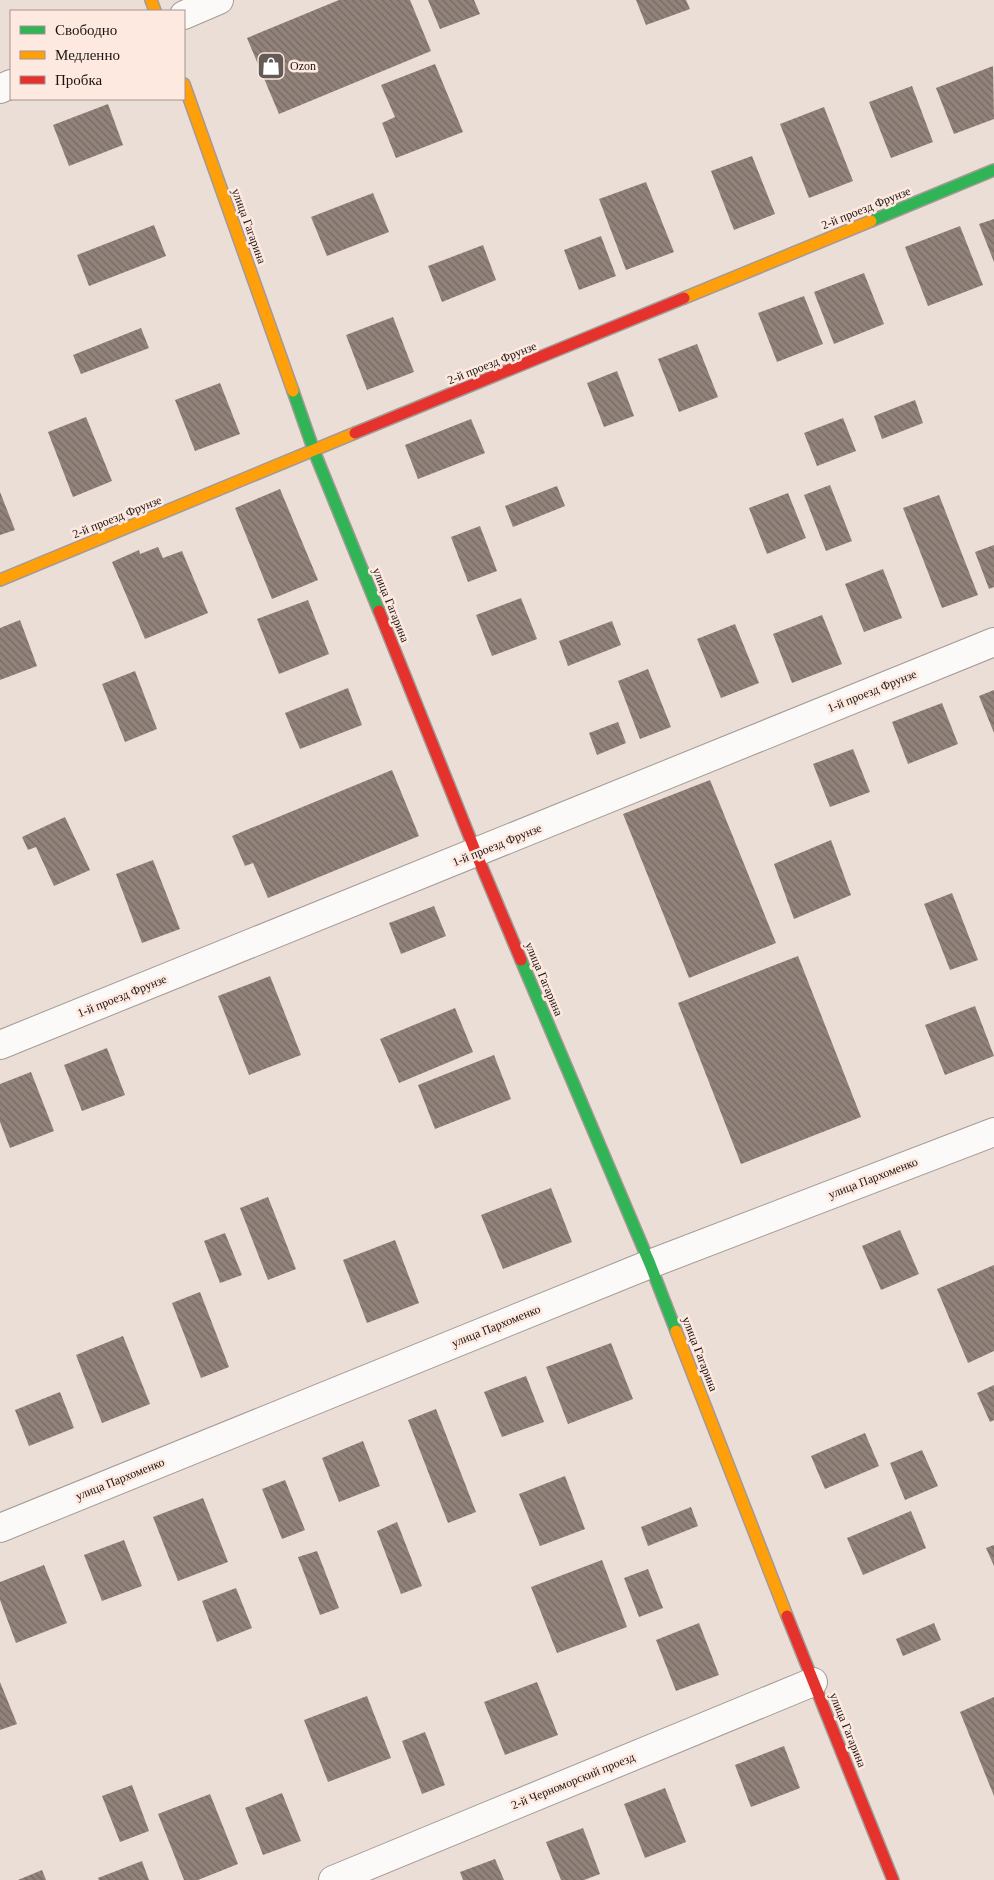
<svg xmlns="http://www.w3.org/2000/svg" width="994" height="1880" viewBox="0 0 994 1880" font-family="'Times New Roman',serif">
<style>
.building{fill:url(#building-back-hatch)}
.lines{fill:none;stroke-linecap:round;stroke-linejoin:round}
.street-casing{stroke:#a49a95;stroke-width:30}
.fast-casing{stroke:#a49a95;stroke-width:14}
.slow-casing{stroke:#a49a95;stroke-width:14}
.jam-casing{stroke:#a49a95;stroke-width:14}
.street{stroke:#fcfaf9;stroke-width:28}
.fast{stroke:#30b455;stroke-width:11}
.slow{stroke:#ff9f0a;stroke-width:11}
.jam{stroke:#e5322d;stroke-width:11}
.labels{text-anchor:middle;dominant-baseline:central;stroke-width:5;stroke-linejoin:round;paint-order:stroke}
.poi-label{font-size:12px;fill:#1d1410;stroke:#fde9e0;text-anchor:start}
.street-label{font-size:12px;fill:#1d1410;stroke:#fde9e0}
</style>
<defs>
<pattern id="building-back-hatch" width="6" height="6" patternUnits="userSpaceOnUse" patternTransform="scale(1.25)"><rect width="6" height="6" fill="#91827a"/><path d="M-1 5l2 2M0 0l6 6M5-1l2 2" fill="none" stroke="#766963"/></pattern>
</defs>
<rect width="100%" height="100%" fill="#ebded7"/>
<!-- building -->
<g class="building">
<polygon points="339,0 410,0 431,51 279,114 247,38"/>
<polygon points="428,0 474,0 480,14 440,29"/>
<polygon points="636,0 686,0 690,9 646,25"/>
<polygon points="435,64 463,132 396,158 382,123 395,117 381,85"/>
<polygon points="993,66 994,119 954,134 936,88"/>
<polygon points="912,86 933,142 891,158 869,102"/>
<polygon points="108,104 123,145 69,166 53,125"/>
<polygon points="824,107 853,181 809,198 780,124"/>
<polygon points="752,156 775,214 734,230 711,171"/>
<polygon points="646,182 674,252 626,270 599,199"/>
<polygon points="373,193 389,232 327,256 311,217"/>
<polygon points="994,219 994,262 979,224"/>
<polygon points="154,225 166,256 89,286 77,255"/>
<polygon points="960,226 983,285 928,306 905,247"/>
<polygon points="601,236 616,276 579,290 564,250"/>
<polygon points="483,245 496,280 442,302 428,266"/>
<polygon points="864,273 884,324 834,344 814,292"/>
<polygon points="804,296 823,344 777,362 758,313"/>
<polygon points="393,317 414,372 367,390 346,335"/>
<polygon points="141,328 149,348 81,374 73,355"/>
<polygon points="697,344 718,397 679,412 658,359"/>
<polygon points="617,371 634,416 604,427 587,383"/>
<polygon points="220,383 240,434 195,451 175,400"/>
<polygon points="915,400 923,423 882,439 874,416"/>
<polygon points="86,417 112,481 73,497 48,432"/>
<polygon points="843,418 856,451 817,466 804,433"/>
<polygon points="471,419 485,453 418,479 405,445"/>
<polygon points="830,485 852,541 826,551 804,495"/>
<polygon points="557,486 565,506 513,527 505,506"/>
<polygon points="280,489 318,580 272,599 235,508"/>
<polygon points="0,492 15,530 0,535"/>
<polygon points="788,493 806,538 767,554 749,508"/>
<polygon points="939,495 978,595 942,608 903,508"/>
<polygon points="480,526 497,571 468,582 451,537"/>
<polygon points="994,545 994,587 989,589 975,552"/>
<polygon points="158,547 163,558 182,551 208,613 145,639 112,562 139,550 140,554"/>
<polygon points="883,569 902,618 864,632 845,584"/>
<polygon points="521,598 537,639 492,656 476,615"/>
<polygon points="308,600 329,654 279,674 257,619"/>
<polygon points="822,615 842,664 792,683 773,634"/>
<polygon points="20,620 37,666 0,680 0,628"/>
<polygon points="612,621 621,645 568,666 559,641"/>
<polygon points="735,624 759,683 721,698 697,639"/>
<polygon points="648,669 671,727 640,739 618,681"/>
<polygon points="135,671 157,729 125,742 102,684"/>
<polygon points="348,688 362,725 300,749 285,713"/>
<polygon points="994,690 994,733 979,696"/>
<polygon points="942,703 958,744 908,764 892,722"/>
<polygon points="618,722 626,743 597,755 589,733"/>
<polygon points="853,749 870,792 830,807 813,764"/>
<polygon points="392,770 419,836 268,898 253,863 245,866 232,836"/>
<polygon points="710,780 776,943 689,978 623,814"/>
<polygon points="65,817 90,870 54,886 36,847 28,850 22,837"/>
<polygon points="831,840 851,895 794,919 774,864"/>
<polygon points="153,860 180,929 142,943 116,874"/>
<polygon points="952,893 978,960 950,970 924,904"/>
<polygon points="434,906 446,936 401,954 389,923"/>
<polygon points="798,956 861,1117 741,1164 678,1003"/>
<polygon points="270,976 301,1055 249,1075 218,996"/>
<polygon points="975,1006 994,1056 945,1075 925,1025"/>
<polygon points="455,1008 473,1052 399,1083 380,1039"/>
<polygon points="107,1048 125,1095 82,1111 64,1065"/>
<polygon points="494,1055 511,1099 435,1129 418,1085"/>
<polygon points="31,1072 54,1131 10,1148 0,1122 0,1084"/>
<polygon points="551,1188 572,1242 503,1269 481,1215"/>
<polygon points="268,1197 296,1269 268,1280 240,1208"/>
<polygon points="900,1230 919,1274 881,1290 862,1246"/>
<polygon points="225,1233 242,1275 220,1283 204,1241"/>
<polygon points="395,1240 419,1303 367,1323 343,1260"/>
<polygon points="994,1265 994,1351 968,1363 937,1289"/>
<polygon points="200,1292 229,1367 201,1378 172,1303"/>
<polygon points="123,1336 150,1404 102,1423 76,1355"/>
<polygon points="611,1343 633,1399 568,1424 546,1367"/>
<polygon points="526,1376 544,1422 502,1437 484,1392"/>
<polygon points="994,1385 994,1420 990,1422 977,1393"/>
<polygon points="60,1392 74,1428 29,1446 15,1410"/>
<polygon points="436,1409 476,1512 448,1523 408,1420"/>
<polygon points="865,1433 879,1466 825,1489 811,1456"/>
<polygon points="363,1441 380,1486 339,1502 322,1458"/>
<polygon points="922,1450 938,1486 905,1500 890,1463"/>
<polygon points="565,1476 585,1529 540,1546 519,1494"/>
<polygon points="285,1480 305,1530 282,1539 262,1489"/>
<polygon points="203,1498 228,1562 178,1581 153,1517"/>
<polygon points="691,1507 698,1526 648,1546 641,1527"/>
<polygon points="911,1511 926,1548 863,1575 847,1538"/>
<polygon points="397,1522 422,1586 401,1594 377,1531"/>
<polygon points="124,1540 142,1586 102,1601 84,1555"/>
<polygon points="994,1545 994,1566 986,1548"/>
<polygon points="317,1551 339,1608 320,1615 298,1557"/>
<polygon points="602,1560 627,1627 557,1653 531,1587"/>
<polygon points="44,1565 67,1623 16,1643 0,1600 0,1582"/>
<polygon points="648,1569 663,1608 639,1617 624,1578"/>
<polygon points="236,1588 252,1628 217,1642 202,1601"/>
<polygon points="699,1623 719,1675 676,1691 656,1640"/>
<polygon points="934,1623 941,1640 903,1656 896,1639"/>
<polygon points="0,1682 17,1724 0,1730"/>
<polygon points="537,1682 558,1735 505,1755 484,1702"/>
<polygon points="367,1696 391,1758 328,1782 304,1720"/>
<polygon points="994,1697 994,1796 960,1712"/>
<polygon points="425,1732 445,1785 422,1794 402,1741"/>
<polygon points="784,1746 800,1788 751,1807 735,1765"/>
<polygon points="132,1785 149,1831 120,1842 102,1796"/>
<polygon points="665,1788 686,1842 645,1858 624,1804"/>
<polygon points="282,1793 301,1841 263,1855 245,1808"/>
<polygon points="210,1794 238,1864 198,1880 184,1880 158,1814"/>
<polygon points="583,1828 600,1874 584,1880 561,1880 546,1842"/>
<polygon points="495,1859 504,1880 463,1880 460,1872"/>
<polygon points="142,1861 149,1880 99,1880 98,1878"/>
<polygon points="42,1870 46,1880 18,1880"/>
</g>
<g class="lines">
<!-- street casing -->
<g class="street-casing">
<g id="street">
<polyline points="184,15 219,0"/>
<polyline points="0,89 11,84"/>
<polyline points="0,1045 994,642"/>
<polyline points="0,1528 650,1264 994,1132"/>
<polyline points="333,1880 813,1682"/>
</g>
</g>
<!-- fast casing -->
<g class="fast-casing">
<g id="fast">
<polyline points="871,221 994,170"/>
<polyline points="293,391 314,451 379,611"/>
<polyline points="521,960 650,1264 676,1331"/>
</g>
</g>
<!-- slow casing -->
<g class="slow-casing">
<g id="slow">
<polyline points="151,0 155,11"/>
<polyline points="184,84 293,391"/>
<polyline points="684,298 871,221"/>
<polyline points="0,580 355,433"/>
<polyline points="676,1331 787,1616"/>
</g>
</g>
<!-- jam casing -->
<g class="jam-casing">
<g id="jam">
<polyline points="355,433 684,298"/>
<polyline points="379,611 476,853 521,960"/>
<polyline points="787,1616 893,1880"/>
</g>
</g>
<!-- street -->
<use href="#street" class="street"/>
<!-- fast -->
<use href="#fast" class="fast"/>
<!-- slow -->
<use href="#slow" class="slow"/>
<!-- jam -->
<use href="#jam" class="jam"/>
</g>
<!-- icons -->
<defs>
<g id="shop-square" transform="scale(1.4375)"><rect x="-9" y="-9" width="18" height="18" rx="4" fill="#655b56" stroke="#fde9e0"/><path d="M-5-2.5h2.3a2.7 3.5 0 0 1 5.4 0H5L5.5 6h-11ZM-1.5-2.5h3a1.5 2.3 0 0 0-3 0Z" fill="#fff"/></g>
</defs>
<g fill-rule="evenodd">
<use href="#shop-square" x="271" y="66"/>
</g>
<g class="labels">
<!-- poi labels -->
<g class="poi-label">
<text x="290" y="66">Ozon</text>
</g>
<!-- street labels -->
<g class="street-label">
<text transform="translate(866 208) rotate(-22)">2-й проезд Фрунзе</text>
<text transform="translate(249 226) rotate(70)">улица Гагарина</text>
<text transform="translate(492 363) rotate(-22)">2-й проезд Фрунзе</text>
<text transform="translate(117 517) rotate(-22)">2-й проезд Фрунзе</text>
<text transform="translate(391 605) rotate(68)">улица Гагарина</text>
<text transform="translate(872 691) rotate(-22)">1-й проезд Фрунзе</text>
<text transform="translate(497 845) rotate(-22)">1-й проезд Фрунзе</text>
<text transform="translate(544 979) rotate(67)">улица Гагарина</text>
<text transform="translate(122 996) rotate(-22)">1-й проезд Фрунзе</text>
<text transform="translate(873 1178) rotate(-21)">улица Пархоменко</text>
<text transform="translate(496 1326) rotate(-22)">улица Пархоменко</text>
<text transform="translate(700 1354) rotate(69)">улица Гагарина</text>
<text transform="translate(120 1479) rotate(-22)">улица Пархоменко</text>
<text transform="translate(848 1730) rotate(68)">улица Гагарина</text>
<text transform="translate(573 1781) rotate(-22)">2-й Черноморский проезд</text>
</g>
</g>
<!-- legend -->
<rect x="10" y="10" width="175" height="90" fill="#fde9e0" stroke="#a3948d"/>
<rect x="20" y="26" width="25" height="8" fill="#30b455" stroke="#a3948d"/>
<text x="55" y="35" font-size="15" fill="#1d1410">Свободно</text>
<rect x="20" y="51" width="25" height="8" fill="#ff9f0a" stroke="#a3948d"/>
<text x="55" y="60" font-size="15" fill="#1d1410">Медленно</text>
<rect x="20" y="76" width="25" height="8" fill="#e5322d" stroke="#a3948d"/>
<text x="55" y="85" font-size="15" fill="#1d1410">Пробка</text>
</svg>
